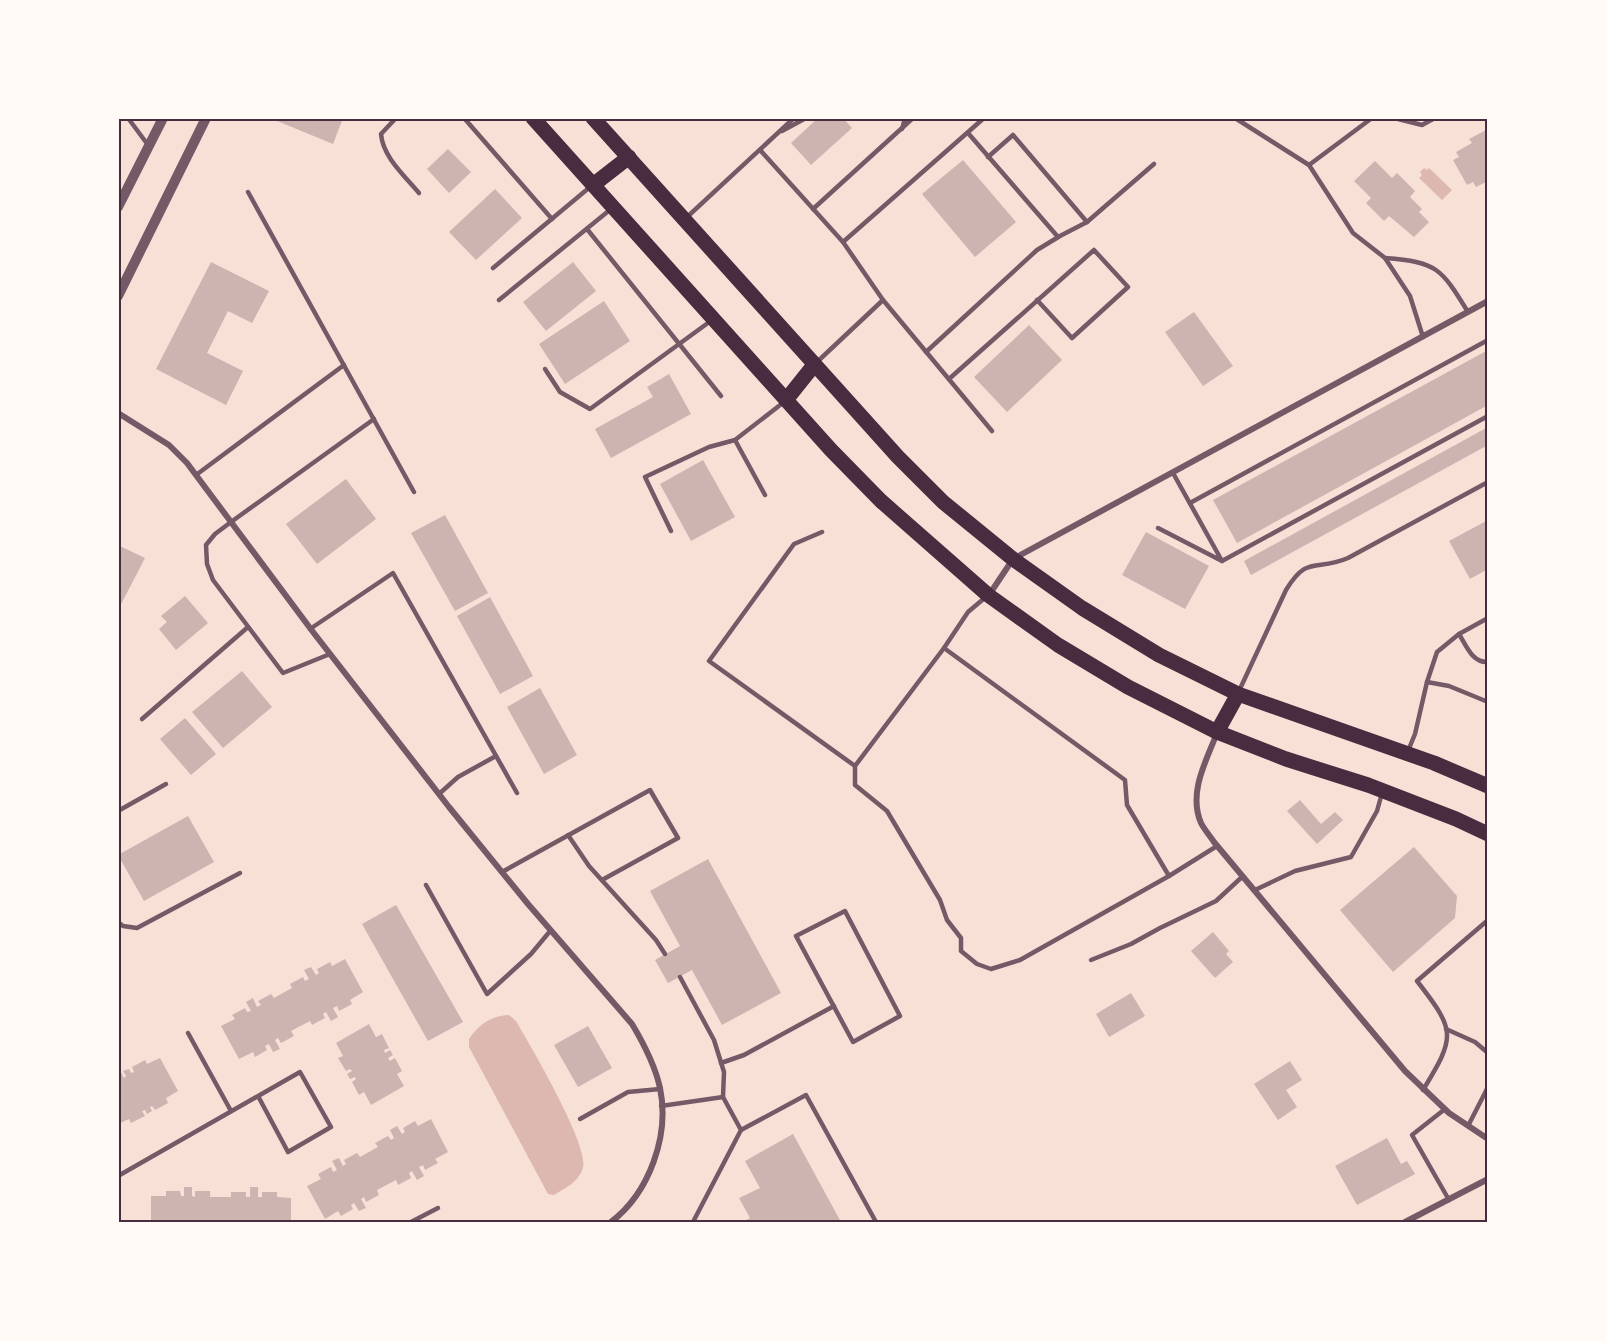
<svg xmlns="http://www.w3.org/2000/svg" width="1606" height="1341" viewBox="0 0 1606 1341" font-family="'Exo 2',sans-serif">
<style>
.water{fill:#dcb8b0}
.building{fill:#ccb4b1}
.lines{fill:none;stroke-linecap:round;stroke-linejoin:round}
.service{stroke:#755966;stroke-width:4.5}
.minor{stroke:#755966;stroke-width:6}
.tertiary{stroke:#755966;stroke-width:10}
.primary{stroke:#4a2c40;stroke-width:15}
.neatline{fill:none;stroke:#4a2c40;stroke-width:2}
</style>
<rect width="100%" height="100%" fill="#f7e1d7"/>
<!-- water -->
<g class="water">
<polygon points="1424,168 1427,170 1429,168 1452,190 1442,200 1419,178 1422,175 1420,172"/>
<path d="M509 1015 516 1021C530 1045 589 1145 583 1167 579 1182 567 1187 554 1195L548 1194 469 1047V1039C479 1024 491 1016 509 1015Z"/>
</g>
<!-- building -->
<g class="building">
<polygon points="270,118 343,118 333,144"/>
<polygon points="818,118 843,118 852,128 811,165 791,143"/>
<polygon points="1488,129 1488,181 1476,187 1473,182 1467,185 1453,160 1459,157 1456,152 1472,143 1469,139"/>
<polygon points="448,149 471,172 449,193 427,169"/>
<polygon points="963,160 1016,222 975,257 922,194"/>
<polygon points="1375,161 1392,178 1397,173 1415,191 1410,197 1422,209 1419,212 1429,222 1414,237 1389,216 1384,221 1366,203 1371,198 1354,181"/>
<polygon points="495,189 522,218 476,260 449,232"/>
<polygon points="211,262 269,291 252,323 228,311 207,353 243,371 226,405 156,369"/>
<polygon points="573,262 596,291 546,331 523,302"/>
<polygon points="604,301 630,341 565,384 539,344"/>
<polygon points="1194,312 1233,366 1203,386 1165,332"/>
<polygon points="1029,325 1062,360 1007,412 974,377"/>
<polygon points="1488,350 1488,405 1237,543 1213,500"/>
<polygon points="669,374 691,414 611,458 595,429 653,397 647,387"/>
<polygon points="1488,427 1488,445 1251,575 1244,561"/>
<polygon points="703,460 735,517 691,541 660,484"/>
<polygon points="346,479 376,519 317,564 286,524"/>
<polygon points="445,515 488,593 455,611 411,533"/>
<polygon points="1488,520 1488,569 1470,579 1449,541"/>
<polygon points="1146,532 1209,566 1185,609 1122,575"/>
<polygon points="118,545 145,558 118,610"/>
<polygon points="185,596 208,623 176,650 159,629 167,622 161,616"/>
<polygon points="490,597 533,676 500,694 457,616"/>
<polygon points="242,671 272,707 223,748 192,712"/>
<polygon points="540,688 577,755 544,774 507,707"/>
<polygon points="185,718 216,754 191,775 160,739"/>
<polygon points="1300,800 1321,824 1335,812 1343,820 1317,844 1287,811"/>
<polygon points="188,816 214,862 144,901 118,855"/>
<polygon points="1414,847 1457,896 1455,918 1393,972 1340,910"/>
<polygon points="708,859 781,993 722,1025 692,970 668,983 655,960 680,946 650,891"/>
<polygon points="396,905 463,1022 428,1041 362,924"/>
<polygon points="1213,932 1229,951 1226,954 1233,962 1215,978 1191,951"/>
<polygon points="345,959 363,992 350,1000 352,1004 339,1011 337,1006 333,1008 338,1017 331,1021 326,1012 323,1014 325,1018 312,1025 310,1021 291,1031 294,1036 281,1043 278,1038 275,1040 280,1049 273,1052 269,1044 265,1046 267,1050 255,1057 253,1052 239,1059 221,1026 235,1019 232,1015 245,1008 247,1012 251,1011 246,1002 253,998 257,1007 261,1005 258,1001 271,994 274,998 292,988 290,984 303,977 305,981 309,979 304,970 311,967 316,975 319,973 317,969 330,962 332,966"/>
<polygon points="1131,993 1145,1016 1109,1037 1096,1014"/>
<polygon points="369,1024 376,1037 382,1034 389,1048 384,1050 385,1053 390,1050 393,1055 388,1058 390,1061 395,1058 402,1071 397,1074 404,1086 371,1105 364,1092 359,1095 352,1082 356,1079 355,1077 350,1079 347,1074 352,1071 350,1069 346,1071 338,1058 343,1056 336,1043"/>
<polygon points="588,1026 612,1068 578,1087 554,1045"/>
<polygon points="160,1058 178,1091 166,1098 168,1103 155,1110 152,1106 150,1107 152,1111 147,1114 145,1110 142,1111 145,1116 131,1123 129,1119 118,1124 118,1074 121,1072 124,1078 126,1076 123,1071 129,1069 131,1073 134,1072 132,1067 145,1060 147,1064"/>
<polygon points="1290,1061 1302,1080 1286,1090 1297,1107 1278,1120 1254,1084"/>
<polygon points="431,1119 448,1152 435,1159 438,1163 425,1170 423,1165 419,1167 424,1176 417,1180 412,1171 409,1173 411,1178 398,1185 396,1180 377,1190 379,1195 366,1202 364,1197 361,1199 366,1208 359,1211 354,1203 351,1205 353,1209 341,1216 338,1211 325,1219 307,1186 321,1179 318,1174 331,1167 333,1172 337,1170 332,1161 339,1158 343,1166 346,1164 344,1160 357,1153 360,1157 378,1147 375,1143 388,1136 391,1140 394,1138 390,1130 397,1126 402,1134 405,1132 403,1128 415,1121 418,1126"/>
<polygon points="793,1134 841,1222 743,1222 750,1218 739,1198 760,1188 745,1161"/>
<polygon points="1387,1138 1401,1164 1407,1161 1415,1174 1357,1205 1335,1166"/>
<polygon points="184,1187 192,1187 192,1196 195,1197 195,1191 210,1191 210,1197 231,1197 231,1192 246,1192 246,1197 250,1197 250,1187 258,1187 258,1197 262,1197 262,1192 277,1192 277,1197 291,1198 291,1222 151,1222 151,1196 166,1196 166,1191 180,1191 181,1196 184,1196"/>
</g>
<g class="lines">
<!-- service -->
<g class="service">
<polyline points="128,118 148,145"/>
<path d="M396 118 381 134C383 157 404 175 419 193"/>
<polyline points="464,118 552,219"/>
<polyline points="1235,118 1309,165 1353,233 1385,258 1410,296 1423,337"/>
<polyline points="1394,118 1422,125 1435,118"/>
<polyline points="902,129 905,118"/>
<polyline points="782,131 806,118"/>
<polyline points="968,133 1058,237"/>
<polyline points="760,150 843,242 883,300 992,431"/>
<polyline points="988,157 1013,135 1087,222"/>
<polyline points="1309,165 1372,118"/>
<polyline points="248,192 414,492"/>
<polyline points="813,209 913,118"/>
<polyline points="686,218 794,118"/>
<polyline points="587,229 721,396"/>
<polyline points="843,242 984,118"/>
<path d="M1385 258C1437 262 1441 268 1468 312"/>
<polyline points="493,268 590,187"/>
<polyline points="499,300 611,209"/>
<polyline points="926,352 1037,250 1060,236 1087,222 1154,164"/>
<polyline points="817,362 883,300"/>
<polyline points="545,369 560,392 590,409 712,320"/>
<polyline points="949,379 1094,250 1128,287 1072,338 1037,300"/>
<polyline points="735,440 765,495"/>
<polyline points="196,475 344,365"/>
<polyline points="1190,503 1488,340"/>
<polyline points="1158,528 1222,561 1173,473"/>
<polyline points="671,531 645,477 709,447 735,440 784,402"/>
<polyline points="822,532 794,544 709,661 855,766 944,648 968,612 987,596"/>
<polyline points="1222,561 1488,416"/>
<polyline points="310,629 393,573 517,793"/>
<path d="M1459 634C1466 645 1472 663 1488 662"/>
<polyline points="944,648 1125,780 1127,805 1169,876 1217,846"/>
<polyline points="330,654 283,673 213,580 207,564 206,545 215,534 231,522 374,419"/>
<polyline points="1427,682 1449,686 1488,702"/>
<path d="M1239 691 1286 590C1308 554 1316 572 1348 558L1488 482"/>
<polyline points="142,719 248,627"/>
<polyline points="1408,751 1415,734 1427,682 1437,652 1459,634 1488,618"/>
<polyline points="855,766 855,785 887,811 940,900 947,920 961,938 961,951 977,964 991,969 1020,960 1169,876"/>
<polyline points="439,794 458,777 496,756"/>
<polyline points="118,811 166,784"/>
<polyline points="568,835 589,866 656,940 665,954"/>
<polyline points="502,872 650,790 678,838 602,880"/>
<polyline points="426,885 487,994 531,954 551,930"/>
<polyline points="1255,890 1295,871 1351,857 1377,811 1382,793"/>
<polygon points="845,911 900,1016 853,1042 796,936"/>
<polyline points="118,922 123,926 137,928 240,873"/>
<polyline points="1091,960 1131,944 1160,928 1216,901 1243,876"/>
<polyline points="680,977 714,1040 724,1072 723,1097 741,1130"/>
<polyline points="1446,1029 1475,1042 1488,1053"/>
<polyline points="188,1033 231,1111"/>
<polyline points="721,1063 744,1055 834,1006"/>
<path d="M1423 1090C1456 1036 1456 1031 1417 981L1488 920"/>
<polyline points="661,1106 723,1097"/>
<polyline points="1445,1109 1412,1135 1449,1200"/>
<polyline points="580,1119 628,1092 660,1089"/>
<polyline points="1468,1126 1488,1087"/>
<polyline points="118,1176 300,1072 331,1127 288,1152 258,1096"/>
<polyline points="411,1222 438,1208"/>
<polyline points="693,1222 741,1130 806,1095 876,1222"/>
</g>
<!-- minor -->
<g class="minor">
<path d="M118 413 169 445 187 463 313 632 449 807 528 904 632 1024C644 1044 655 1065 660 1088 670 1136 649 1193 611 1222"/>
<polyline points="989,595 1013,559 1488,301"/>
<path d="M1217 733C1206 761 1188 793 1201 823 1204 829 1210 836 1214 842L1405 1071 1449 1113 1488 1139"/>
<polyline points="1405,1222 1488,1179"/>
</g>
<!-- tertiary -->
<g class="tertiary">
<polyline points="118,207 163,118"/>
<polyline points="118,296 206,118"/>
</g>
<!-- primary -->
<g class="primary">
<polyline points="533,118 831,450 881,501 988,595 1058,645 1128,687 1217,732 1286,759 1368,785 1456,819 1488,834"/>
<polyline points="593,118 898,457 943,502 1013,559 1082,608 1159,655 1238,694 1434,763 1488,786"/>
<polyline points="593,185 629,157"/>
<polyline points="786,400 814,365"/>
<polyline points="1217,732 1238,694"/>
</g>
</g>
<!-- border -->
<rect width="1606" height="1341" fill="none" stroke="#fffaf5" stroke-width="240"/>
<rect x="120" y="120" width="1366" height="1101" class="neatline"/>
</svg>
